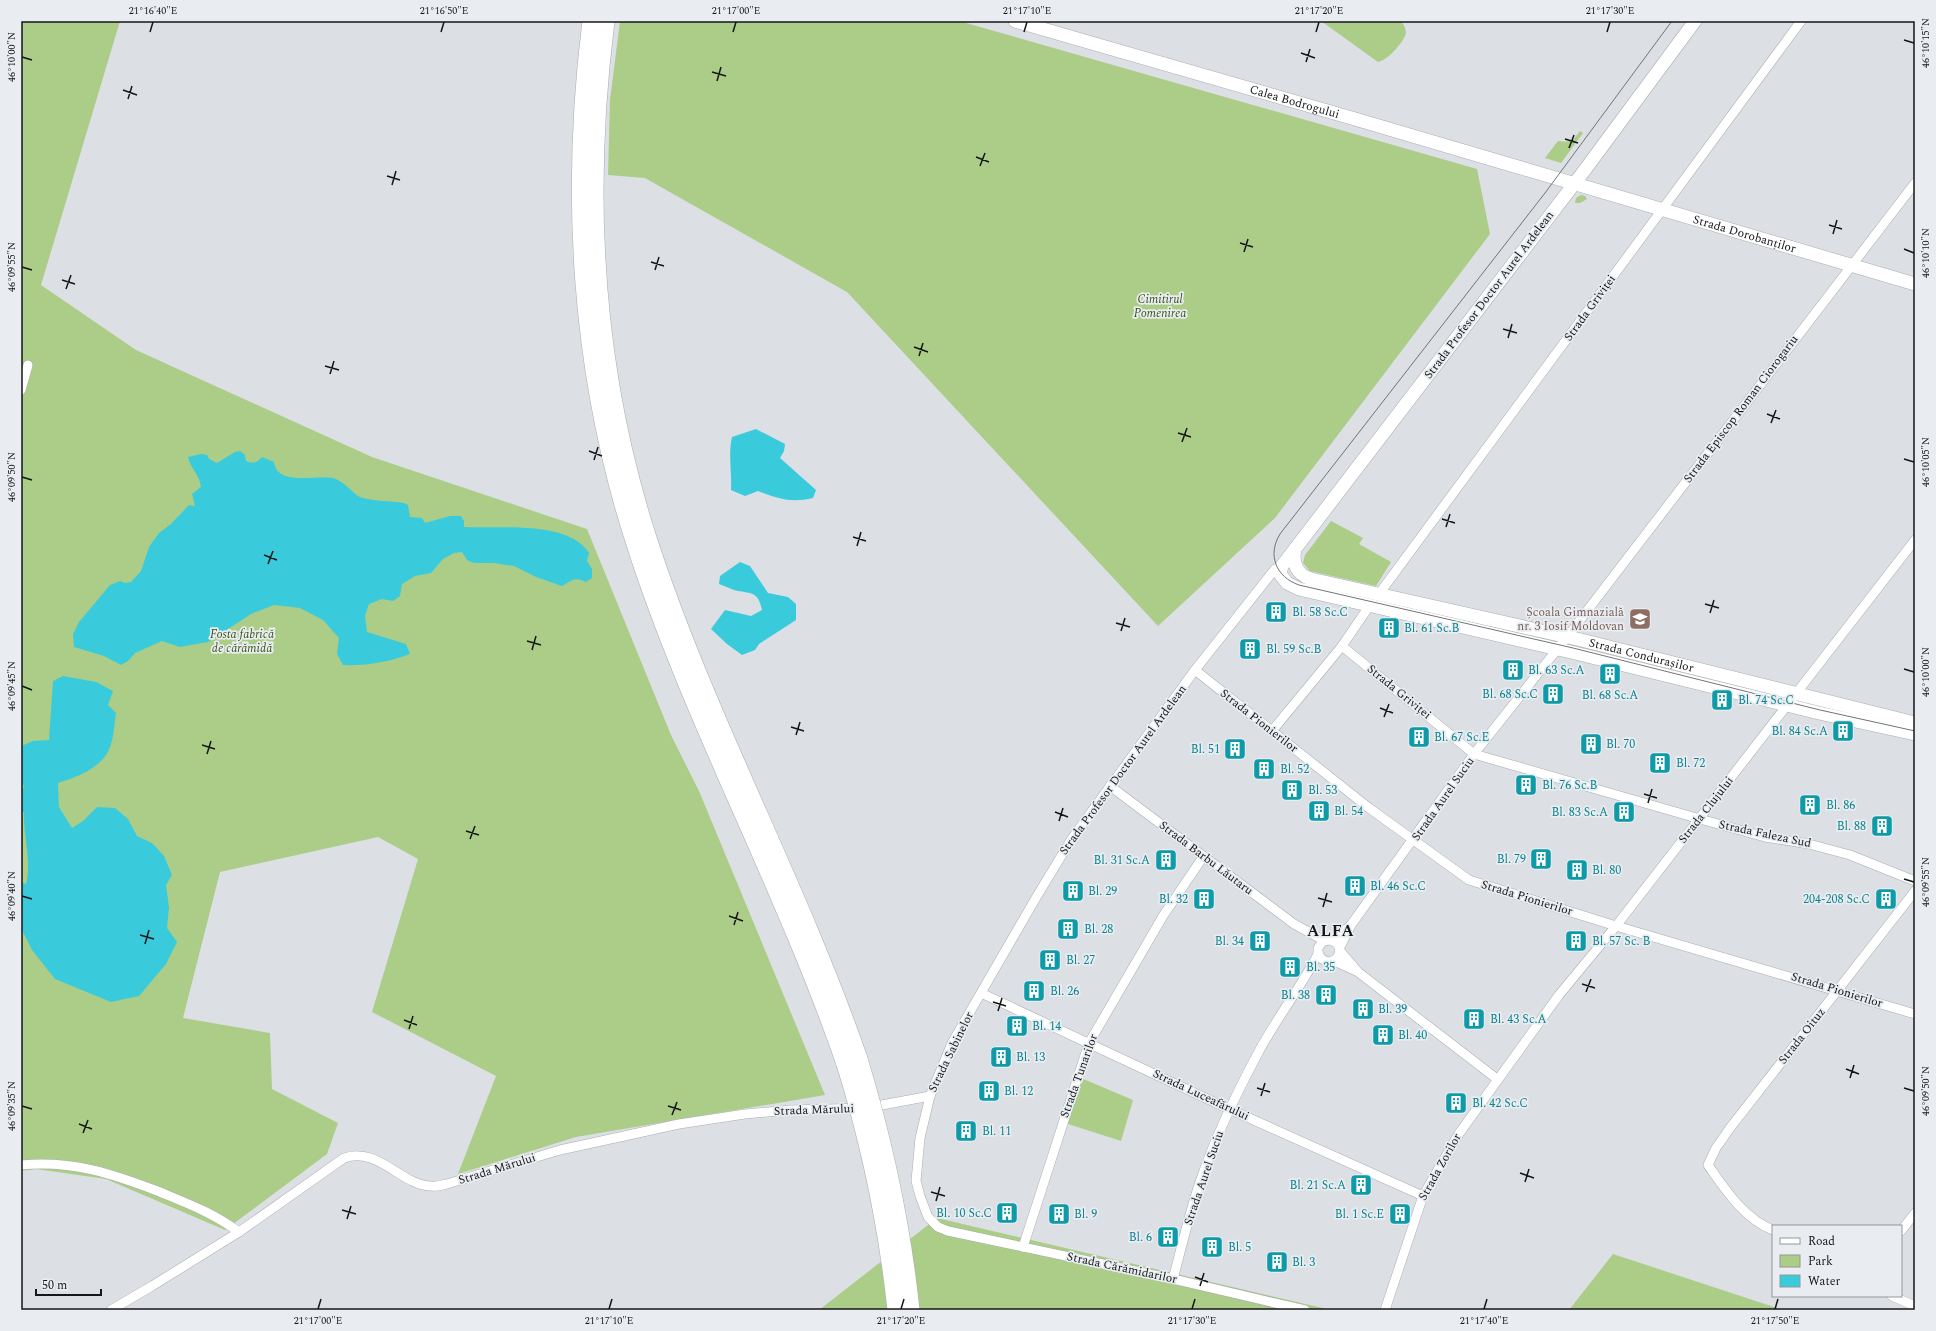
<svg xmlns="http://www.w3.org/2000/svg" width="1936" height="1331" viewBox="0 0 1936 1331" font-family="Spectral,serif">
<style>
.green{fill:#abcd88}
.water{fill:#39cbdb}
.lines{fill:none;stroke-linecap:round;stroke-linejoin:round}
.minor-casing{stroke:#a9acb0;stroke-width:10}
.secondary-casing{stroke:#a9acb0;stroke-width:14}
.motorway-casing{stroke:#a9acb0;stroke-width:18}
.minor{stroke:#fff;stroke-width:9}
.secondary{stroke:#fff;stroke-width:13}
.motorway{stroke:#fff;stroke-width:17}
.tram{stroke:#727476;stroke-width:1}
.motorway-bridge-casing{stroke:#a9acb0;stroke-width:18;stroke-linecap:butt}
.motorway-bridge{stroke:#fff;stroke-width:17}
.ticks{fill:none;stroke:#151617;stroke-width:1.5}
.labels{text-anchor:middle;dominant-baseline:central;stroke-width:3.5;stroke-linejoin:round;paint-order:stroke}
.street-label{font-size:12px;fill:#151617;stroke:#e9edf1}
.park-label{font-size:12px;font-style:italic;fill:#395217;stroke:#e9edf1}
.culture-label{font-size:12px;fill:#0d838f;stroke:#e9edf1;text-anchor:start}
.education-label{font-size:12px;fill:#785e54;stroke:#e9edf1;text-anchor:end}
.district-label{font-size:16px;font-weight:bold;letter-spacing:1px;fill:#151617;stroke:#e9edf1}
.neatline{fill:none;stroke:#151617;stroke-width:1.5}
.ticks-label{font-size:10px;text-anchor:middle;fill:#151617}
</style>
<rect width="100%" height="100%" fill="#dcdfe4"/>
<!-- green -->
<g class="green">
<polygon points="21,21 120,21 41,285 136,350 372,457 587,529 671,735 699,791 825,1095 576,1137 458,1174 496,1076 372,1012 418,859 378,837 220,872 183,1018 270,1033 272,1089 338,1123 327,1154 225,1230 106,1179 36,1169 21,1171"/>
<polygon points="620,21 959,21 1477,169 1490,234 1275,518 1158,626 847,292 645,178 608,175 610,100"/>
<path d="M1321 21H1401C1403 24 1406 28 1406 33 1404 42 1387 61 1378 62Z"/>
<path d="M1580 131 1583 133 1561 163 1545 158 1558 141C1571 142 1571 143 1580 131Z"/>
<polygon points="1581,195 1585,196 1587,199 1580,203 1575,203 1576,198"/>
<polygon points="1331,521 1363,538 1359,544 1391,562 1376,586 1310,571 1303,563 1305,555"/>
<polygon points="1081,1078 1133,1100 1121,1141 1065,1123"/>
<polygon points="937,1218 1331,1310 819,1310"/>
<polygon points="1613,1254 1783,1310 1569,1310"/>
</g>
<!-- water -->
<g class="water">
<path d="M756 429 785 444 784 451 780 458 816 490 813 498C791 503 779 499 758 491L745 496 731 490C732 472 728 454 732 437Z"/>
<path d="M240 451 245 455 246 461C253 464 257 463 262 457L274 462C277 488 321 473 336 479 345 483 351 491 358 496 367 501 393 501 404 503L408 505 410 517 422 518 425 523 450 516H461L464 521V527C499 529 568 520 589 553L587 561 592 569V578L586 582C575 576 571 581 562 586L536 577 514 566 494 563H474L467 560 462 552 454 553 443 559 431 573 415 576 402 584 400 596 393 601 382 599 369 604 365 616 367 632 406 644 410 654C389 662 365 666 343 665L337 654 339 638 323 620 300 608 274 605 251 614 208 642 180 647 162 641 135 653 128 661 121 665 104 656 74 647 73 634 79 622 110 585 120 581 125 583 131 582 141 571 149 547 159 533 171 524 189 505 195 506 192 494 201 487C199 473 190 468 188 457L201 454 207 455 209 459 217 463 235 452Z"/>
<path d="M740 562 750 566 768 593 788 597 796 604V620L759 644 755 650 742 655 727 644 711 629 725 610 751 616 762 610C758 590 750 594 734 590 729 588 724 586 719 584L720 576Z"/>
<path d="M63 676 96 682 113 691 108 705 116 713C114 725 114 744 106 755 96 770 74 778 58 783L59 807 72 828 83 821 97 807 115 808 128 819 137 836 152 843 164 856 172 875 166 885 169 907 167 928 177 942 166 964 139 996 111 1002 55 979 32 950 21 928V882L26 884C32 860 23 836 24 812H21V792L24 787 21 777V746L33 741 49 740 53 681Z"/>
</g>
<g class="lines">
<!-- minor casing -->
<g class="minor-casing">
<g id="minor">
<polyline points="21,390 28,365"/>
<polyline points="1281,568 1275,569 1195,670 1071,840 1037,896 952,1043 930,1096 920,1138 916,1181 920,1196 928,1217 938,1227 948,1231 1173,1279 1305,1310"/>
<polyline points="1379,594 1801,21"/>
<polyline points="1342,646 1474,754 1700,819 1765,837 1809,844 1850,855 1915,881"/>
<polyline points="1195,670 1369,808 1469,880 1616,926 1915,1014"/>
<polyline points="1272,731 1342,646 1370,605"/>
<polyline points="1110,786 1294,924 1325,941"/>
<path d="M1331 940 1338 944 1340 951C1337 965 1322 965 1318 952V948L1323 941 1331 940 1350 926"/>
<polyline points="1340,947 1351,925 1474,754 1567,637 1915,183"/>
<polyline points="1340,951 1358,972 1497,1079"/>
<polyline points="1334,961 1356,971"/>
<polyline points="981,993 1229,1109 1423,1196"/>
<path d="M21 1165C73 1160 113 1174 160 1192 189 1204 213 1213 239 1232"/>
<path d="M1773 1230C1744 1219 1725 1189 1708 1165L1716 1148 1730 1128 1915 891"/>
<polyline points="1901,1231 1915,1213"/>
<polyline points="1023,1247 1089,1043 1163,916 1203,857"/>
<path d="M1173 1279C1182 1246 1189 1214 1200 1182 1215 1138 1235 1096 1257 1055 1275 1020 1300 989 1318 954"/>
<polyline points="1892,1296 1915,1306"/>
<path d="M111 1310 152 1286 239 1232 344 1158C378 1146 402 1186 431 1186 436 1187 442 1185 447 1184L560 1150 679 1124 745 1114 791 1110 866 1108 930 1096"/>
<polyline points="1385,1310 1423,1196 1458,1135 1559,995 1616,926 1915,540"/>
</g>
</g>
<!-- secondary casing -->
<g class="secondary-casing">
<g id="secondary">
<path id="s1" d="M1015 21 1355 119 1915 284"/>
<polyline points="1695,21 1584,171 1282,566 1280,574 1287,583 1299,589 1571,652 1819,713 1915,734"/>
<path id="s2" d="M1295 549C1292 563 1296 574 1311 579L1577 639 1915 723"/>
</g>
</g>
<!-- motorway casing -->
<g class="motorway-casing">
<g id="motorway">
<path d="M591 21C569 195 580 373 634 541 691 720 784 886 845 1064"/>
<path d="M606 21C584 195 594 371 648 538 706 717 798 882 859 1059"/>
</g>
</g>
<!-- minor -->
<use href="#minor" class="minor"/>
<!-- secondary -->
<use href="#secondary" class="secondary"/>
<!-- motorway -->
<use href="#motorway" class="motorway"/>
<!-- tram -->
<path class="tram" d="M1672 21 1545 193 1280 534C1267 555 1276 577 1299 585L1573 648 1820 710 1915 731"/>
<!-- motorway-bridge casing -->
<g class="motorway-bridge-casing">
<g id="motorway-bridge">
<path d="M859 1059C884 1141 902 1224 911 1310"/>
<path d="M845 1064C870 1144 887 1226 896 1310"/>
</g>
</g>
<!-- motorway-bridge -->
<use href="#motorway-bridge" class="motorway-bridge"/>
</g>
<!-- ticks -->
<path class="ticks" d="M150 32 153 22M441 32 444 22M733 32 736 22M1024 32 1027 22M1316 32 1319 22M1607 32 1610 22M1904 40 1914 43M1301 53 1315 58M22 57 32 60M1306 62 1310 49M712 72 726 76M717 81 721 67M123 90 137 95M128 99 132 86M1565 139 1578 143M1569 148 1574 135M976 157 989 162M980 166 985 153M387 176 400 180M392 185 396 171M1829 225 1842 229M1833 234 1837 220M1240 243 1253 247M1904 249 1914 253M1244 252 1248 239M651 262 664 266M22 267 32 270M655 270 659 257M62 280 75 284M66 289 71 275M1503 329 1517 333M1508 338 1512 324M914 347 928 352M919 356 923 343M325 366 339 370M330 374 334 361M1767 414 1780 419M1771 423 1776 410M1178 433 1191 437M1182 442 1187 428M589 451 602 456M1904 459 1914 462M594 460 598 447M22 477 32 480M1442 519 1455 523M1446 527 1450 514M853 537 866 541M857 546 861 532M264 555 277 560M268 564 273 551M1705 604 1719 608M1710 613 1714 600M1116 623 1130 627M1121 631 1125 618M527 641 541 645M532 650 536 636M1904 669 1914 672M22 686 32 690M1380 708 1393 713M1384 717 1389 704M791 727 804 731M796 735 800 722M202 745 215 749M207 754 211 741M1644 794 1657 798M1648 803 1652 789M1055 812 1068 817M1059 821 1063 808M466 831 479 835M470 839 475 826M1904 879 1914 882M22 896 32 899M1318 898 1332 902M1323 907 1327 893M729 916 743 921M734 925 738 912M140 935 154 939M145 944 149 930M1582 984 1595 988M1586 992 1591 979M993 1002 1006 1006M998 1011 1002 998M404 1020 417 1025M409 1029 413 1016M1846 1069 1859 1074M1850 1078 1854 1065M1257 1088 1270 1092M1904 1088 1914 1091M1261 1096 1265 1083M22 1106 32 1109M668 1106 681 1110M672 1115 677 1102M79 1124 92 1129M83 1133 88 1120M1520 1173 1534 1178M1525 1182 1529 1169M931 1192 945 1196M936 1201 940 1187M342 1210 356 1214M347 1219 351 1206M1195 1277 1208 1282M1200 1286 1204 1273M318 1309 321 1299M609 1309 612 1299M901 1309 904 1299M1192 1309 1195 1299M1484 1309 1487 1299M1775 1309 1778 1299"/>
<!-- icons -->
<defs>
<g id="building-square" transform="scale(1.15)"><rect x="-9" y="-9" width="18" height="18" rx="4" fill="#0f9aa8" stroke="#e9edf1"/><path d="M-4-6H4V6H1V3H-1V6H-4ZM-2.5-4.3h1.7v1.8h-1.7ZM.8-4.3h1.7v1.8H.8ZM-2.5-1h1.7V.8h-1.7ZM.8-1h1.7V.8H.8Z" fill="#fff"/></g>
<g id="school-square" transform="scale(1.15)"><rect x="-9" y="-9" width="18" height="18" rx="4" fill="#8d6e63" stroke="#e9edf1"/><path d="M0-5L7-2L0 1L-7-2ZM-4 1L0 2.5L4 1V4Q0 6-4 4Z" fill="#fff"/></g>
</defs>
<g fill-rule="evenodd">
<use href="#building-square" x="1276" y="612"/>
<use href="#school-square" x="1640" y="619"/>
<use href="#building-square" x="1389" y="628"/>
<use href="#building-square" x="1250" y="649"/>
<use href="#building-square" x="1513" y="670"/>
<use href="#building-square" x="1610" y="674"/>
<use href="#building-square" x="1553" y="694"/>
<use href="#building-square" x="1722" y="700"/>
<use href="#building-square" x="1843" y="731"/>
<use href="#building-square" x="1419" y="737"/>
<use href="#building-square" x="1591" y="744"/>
<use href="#building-square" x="1235" y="749"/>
<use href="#building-square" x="1660" y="763"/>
<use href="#building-square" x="1264" y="769"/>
<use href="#building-square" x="1526" y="785"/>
<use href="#building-square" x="1292" y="790"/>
<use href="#building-square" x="1810" y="805"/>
<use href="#building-square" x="1319" y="811"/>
<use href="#building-square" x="1624" y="812"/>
<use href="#building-square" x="1882" y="826"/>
<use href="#building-square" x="1541" y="859"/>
<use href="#building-square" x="1166" y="860"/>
<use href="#building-square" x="1577" y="870"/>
<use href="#building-square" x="1355" y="886"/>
<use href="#building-square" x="1073" y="891"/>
<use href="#building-square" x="1204" y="899"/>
<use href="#building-square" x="1886" y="899"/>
<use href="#building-square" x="1068" y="929"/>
<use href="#building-square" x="1260" y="941"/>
<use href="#building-square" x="1576" y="941"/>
<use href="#building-square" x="1050" y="960"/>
<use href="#building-square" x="1290" y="967"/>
<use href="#building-square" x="1034" y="991"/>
<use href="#building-square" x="1326" y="995"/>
<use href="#building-square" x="1363" y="1009"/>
<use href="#building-square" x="1474" y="1019"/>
<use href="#building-square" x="1017" y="1026"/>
<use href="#building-square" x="1383" y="1035"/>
<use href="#building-square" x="1001" y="1057"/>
<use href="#building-square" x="989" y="1091"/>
<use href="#building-square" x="1456" y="1103"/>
<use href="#building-square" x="966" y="1131"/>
<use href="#building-square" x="1361" y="1185"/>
<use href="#building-square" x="1007" y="1213"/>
<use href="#building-square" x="1059" y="1214"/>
<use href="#building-square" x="1400" y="1214"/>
<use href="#building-square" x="1168" y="1237"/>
<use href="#building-square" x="1212" y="1247"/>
<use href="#building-square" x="1277" y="1262"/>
</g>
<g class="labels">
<!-- street labels -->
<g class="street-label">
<text stroke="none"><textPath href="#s1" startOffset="291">Calea Bodrogului</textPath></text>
<text stroke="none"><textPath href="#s1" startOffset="760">Strada Dorobanților</textPath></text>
<text transform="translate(1489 295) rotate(-53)">Strada Profesor Doctor Aurel Ardelean</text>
<text transform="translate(1590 308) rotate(-54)">Strada Griviței</text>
<text transform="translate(1741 409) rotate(-53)">Strada Episcop Roman Ciorogariu</text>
<text stroke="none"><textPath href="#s2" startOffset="377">Strada Condurașilor</textPath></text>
<text transform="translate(1399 692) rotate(39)">Strada Griviței</text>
<text transform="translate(1259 721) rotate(38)">Strada Pionierilor</text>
<text transform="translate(1123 770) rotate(-54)">Strada Profesor Doctor Aurel Ardelean</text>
<text transform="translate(1443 799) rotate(-55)">Strada Aurel Suciu</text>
<text transform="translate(1706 810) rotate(-52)">Strada Clujului</text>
<text transform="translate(1765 834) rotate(12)">Strada Faleza Sud</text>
<text transform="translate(1206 858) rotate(37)">Strada Barbu Lăutaru</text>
<text transform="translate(1527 898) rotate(17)">Strada Pionierilor</text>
<text transform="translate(1837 990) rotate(17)">Strada Pionierilor</text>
<text transform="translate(1802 1036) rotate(-52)">Strada Oituz</text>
<text transform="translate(951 1052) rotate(-64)">Strada Sabinelor</text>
<text transform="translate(1079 1076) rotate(-70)">Strada Tunarilor</text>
<text transform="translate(1201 1095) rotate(25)">Strada Luceafărului</text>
<text transform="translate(814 1110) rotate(-2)">Strada Mărului</text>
<text transform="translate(1440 1167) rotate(-61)">Strada Zorilor</text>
<text transform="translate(497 1169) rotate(-17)">Strada Mărului</text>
<text transform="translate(1204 1178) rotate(-71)">Strada Aurel Suciu</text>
<text transform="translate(1122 1268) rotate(12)">Strada Cărămidarilor</text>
</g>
<!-- park labels -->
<g class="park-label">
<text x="1160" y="299">Cimitirul<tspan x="1160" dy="14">Pomenirea</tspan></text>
<text x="242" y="634">Fosta fabrică<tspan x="242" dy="14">de cărămidă</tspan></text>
</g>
<!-- culture labels -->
<g class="culture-label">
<text x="1292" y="612">Bl. 58 Sc.C</text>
<text x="1404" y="628">Bl. 61 Sc.B</text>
<text x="1266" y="649">Bl. 59 Sc.B</text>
<text x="1528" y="670">Bl. 63 Sc.A</text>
<text x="1538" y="694" text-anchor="end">Bl. 68 Sc.C</text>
<text x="1610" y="695" text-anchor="middle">Bl. 68 Sc.A</text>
<text x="1738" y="700">Bl. 74 Sc.C</text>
<text x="1828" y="731" text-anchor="end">Bl. 84 Sc.A</text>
<text x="1434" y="737">Bl. 67 Sc.E</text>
<text x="1606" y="744">Bl. 70</text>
<text x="1220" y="749" text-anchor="end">Bl. 51</text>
<text x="1676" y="763">Bl. 72</text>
<text x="1280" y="769">Bl. 52</text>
<text x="1542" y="785">Bl. 76 Sc.B</text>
<text x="1308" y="790">Bl. 53</text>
<text x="1826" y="805">Bl. 86</text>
<text x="1334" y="811">Bl. 54</text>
<text x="1608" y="812" text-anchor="end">Bl. 83 Sc.A</text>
<text x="1866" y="826" text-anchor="end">Bl. 88</text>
<text x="1526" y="859" text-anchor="end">Bl. 79</text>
<text x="1150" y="860" text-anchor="end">Bl. 31 Sc.A</text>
<text x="1592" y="870">Bl. 80</text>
<text x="1370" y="886">Bl. 46 Sc.C</text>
<text x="1088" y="891">Bl. 29</text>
<text x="1188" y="899" text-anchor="end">Bl. 32</text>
<text x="1870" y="899" text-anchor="end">204-208 Sc.C</text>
<text x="1084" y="929">Bl. 28</text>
<text x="1244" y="941" text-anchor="end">Bl. 34</text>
<text x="1592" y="941">Bl. 57 Sc. B</text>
<text x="1066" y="960">Bl. 27</text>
<text x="1306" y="967">Bl. 35</text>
<text x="1050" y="991">Bl. 26</text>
<text x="1310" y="995" text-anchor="end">Bl. 38</text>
<text x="1378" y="1009">Bl. 39</text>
<text x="1490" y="1019">Bl. 43 Sc.A</text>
<text x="1032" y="1026">Bl. 14</text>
<text x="1398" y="1035">Bl. 40</text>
<text x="1016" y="1057">Bl. 13</text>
<text x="1004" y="1091">Bl. 12</text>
<text x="1472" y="1103">Bl. 42 Sc.C</text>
<text x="982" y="1131">Bl. 11</text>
<text x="1346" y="1185" text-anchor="end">Bl. 21 Sc.A</text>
<text x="992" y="1213" text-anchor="end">Bl. 10 Sc.C</text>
<text x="1074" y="1214">Bl. 9</text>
<text x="1384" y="1214" text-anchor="end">Bl. 1 Sc.E</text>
<text x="1152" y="1237" text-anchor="end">Bl. 6</text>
<text x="1228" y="1247">Bl. 5</text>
<text x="1292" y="1262">Bl. 3</text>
</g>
<!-- education labels -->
<g class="education-label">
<text x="1624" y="612">Școala Gimnazială<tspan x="1624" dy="14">nr. 3 Iosif Moldovan</tspan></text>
</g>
<!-- district labels -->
<g class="district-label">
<text x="1331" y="931">ALFA</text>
</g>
</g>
<!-- border -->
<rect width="1936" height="1331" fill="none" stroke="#e9edf1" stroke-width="44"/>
<!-- legend -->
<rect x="1772" y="1225" width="130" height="72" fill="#e9edf1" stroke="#94979a"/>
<rect x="1780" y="1238" width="20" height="6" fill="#ffffff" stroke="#94979a"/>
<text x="1808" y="1245" font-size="12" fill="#151617">Road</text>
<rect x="1780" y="1255" width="20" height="12" fill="#abcd88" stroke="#94979a"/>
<text x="1808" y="1265" font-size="12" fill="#151617">Park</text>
<rect x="1780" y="1275" width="20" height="12" fill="#39cbdb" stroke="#94979a"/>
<text x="1808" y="1285" font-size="12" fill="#151617">Water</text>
<!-- scale -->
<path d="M36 1289v6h65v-6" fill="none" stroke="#151617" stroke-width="2"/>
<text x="42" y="1289" font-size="12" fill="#151617" stroke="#e9edf1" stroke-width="3" paint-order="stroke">50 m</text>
<rect x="22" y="22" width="1892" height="1287" class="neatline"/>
<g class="ticks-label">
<text x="153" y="14">21°16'40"E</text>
<text x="444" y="14">21°16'50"E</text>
<text x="736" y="14">21°17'00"E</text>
<text x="1027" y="14">21°17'10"E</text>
<text x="1319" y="14">21°17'20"E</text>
<text x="1610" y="14">21°17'30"E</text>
<text transform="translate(1925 43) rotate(-90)" y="4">46°10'15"N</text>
<text transform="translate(11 57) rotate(-90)" y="4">46°10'00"N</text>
<text transform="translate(1925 253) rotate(-90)" y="4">46°10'10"N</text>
<text transform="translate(11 267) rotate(-90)" y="4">46°09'55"N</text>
<text transform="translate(1925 462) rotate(-90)" y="4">46°10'05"N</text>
<text transform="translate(11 477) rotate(-90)" y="4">46°09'50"N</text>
<text transform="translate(1925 672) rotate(-90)" y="4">46°10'00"N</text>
<text transform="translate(11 686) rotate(-90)" y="4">46°09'45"N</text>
<text transform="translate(1925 882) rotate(-90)" y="4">46°09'55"N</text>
<text transform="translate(11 896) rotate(-90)" y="4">46°09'40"N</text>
<text transform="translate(1925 1091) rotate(-90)" y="4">46°09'50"N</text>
<text transform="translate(11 1106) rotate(-90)" y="4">46°09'35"N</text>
<text x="318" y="1324">21°17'00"E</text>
<text x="609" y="1324">21°17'10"E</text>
<text x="901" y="1324">21°17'20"E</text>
<text x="1192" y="1324">21°17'30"E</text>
<text x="1484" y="1324">21°17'40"E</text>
<text x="1775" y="1324">21°17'50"E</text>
</g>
</svg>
